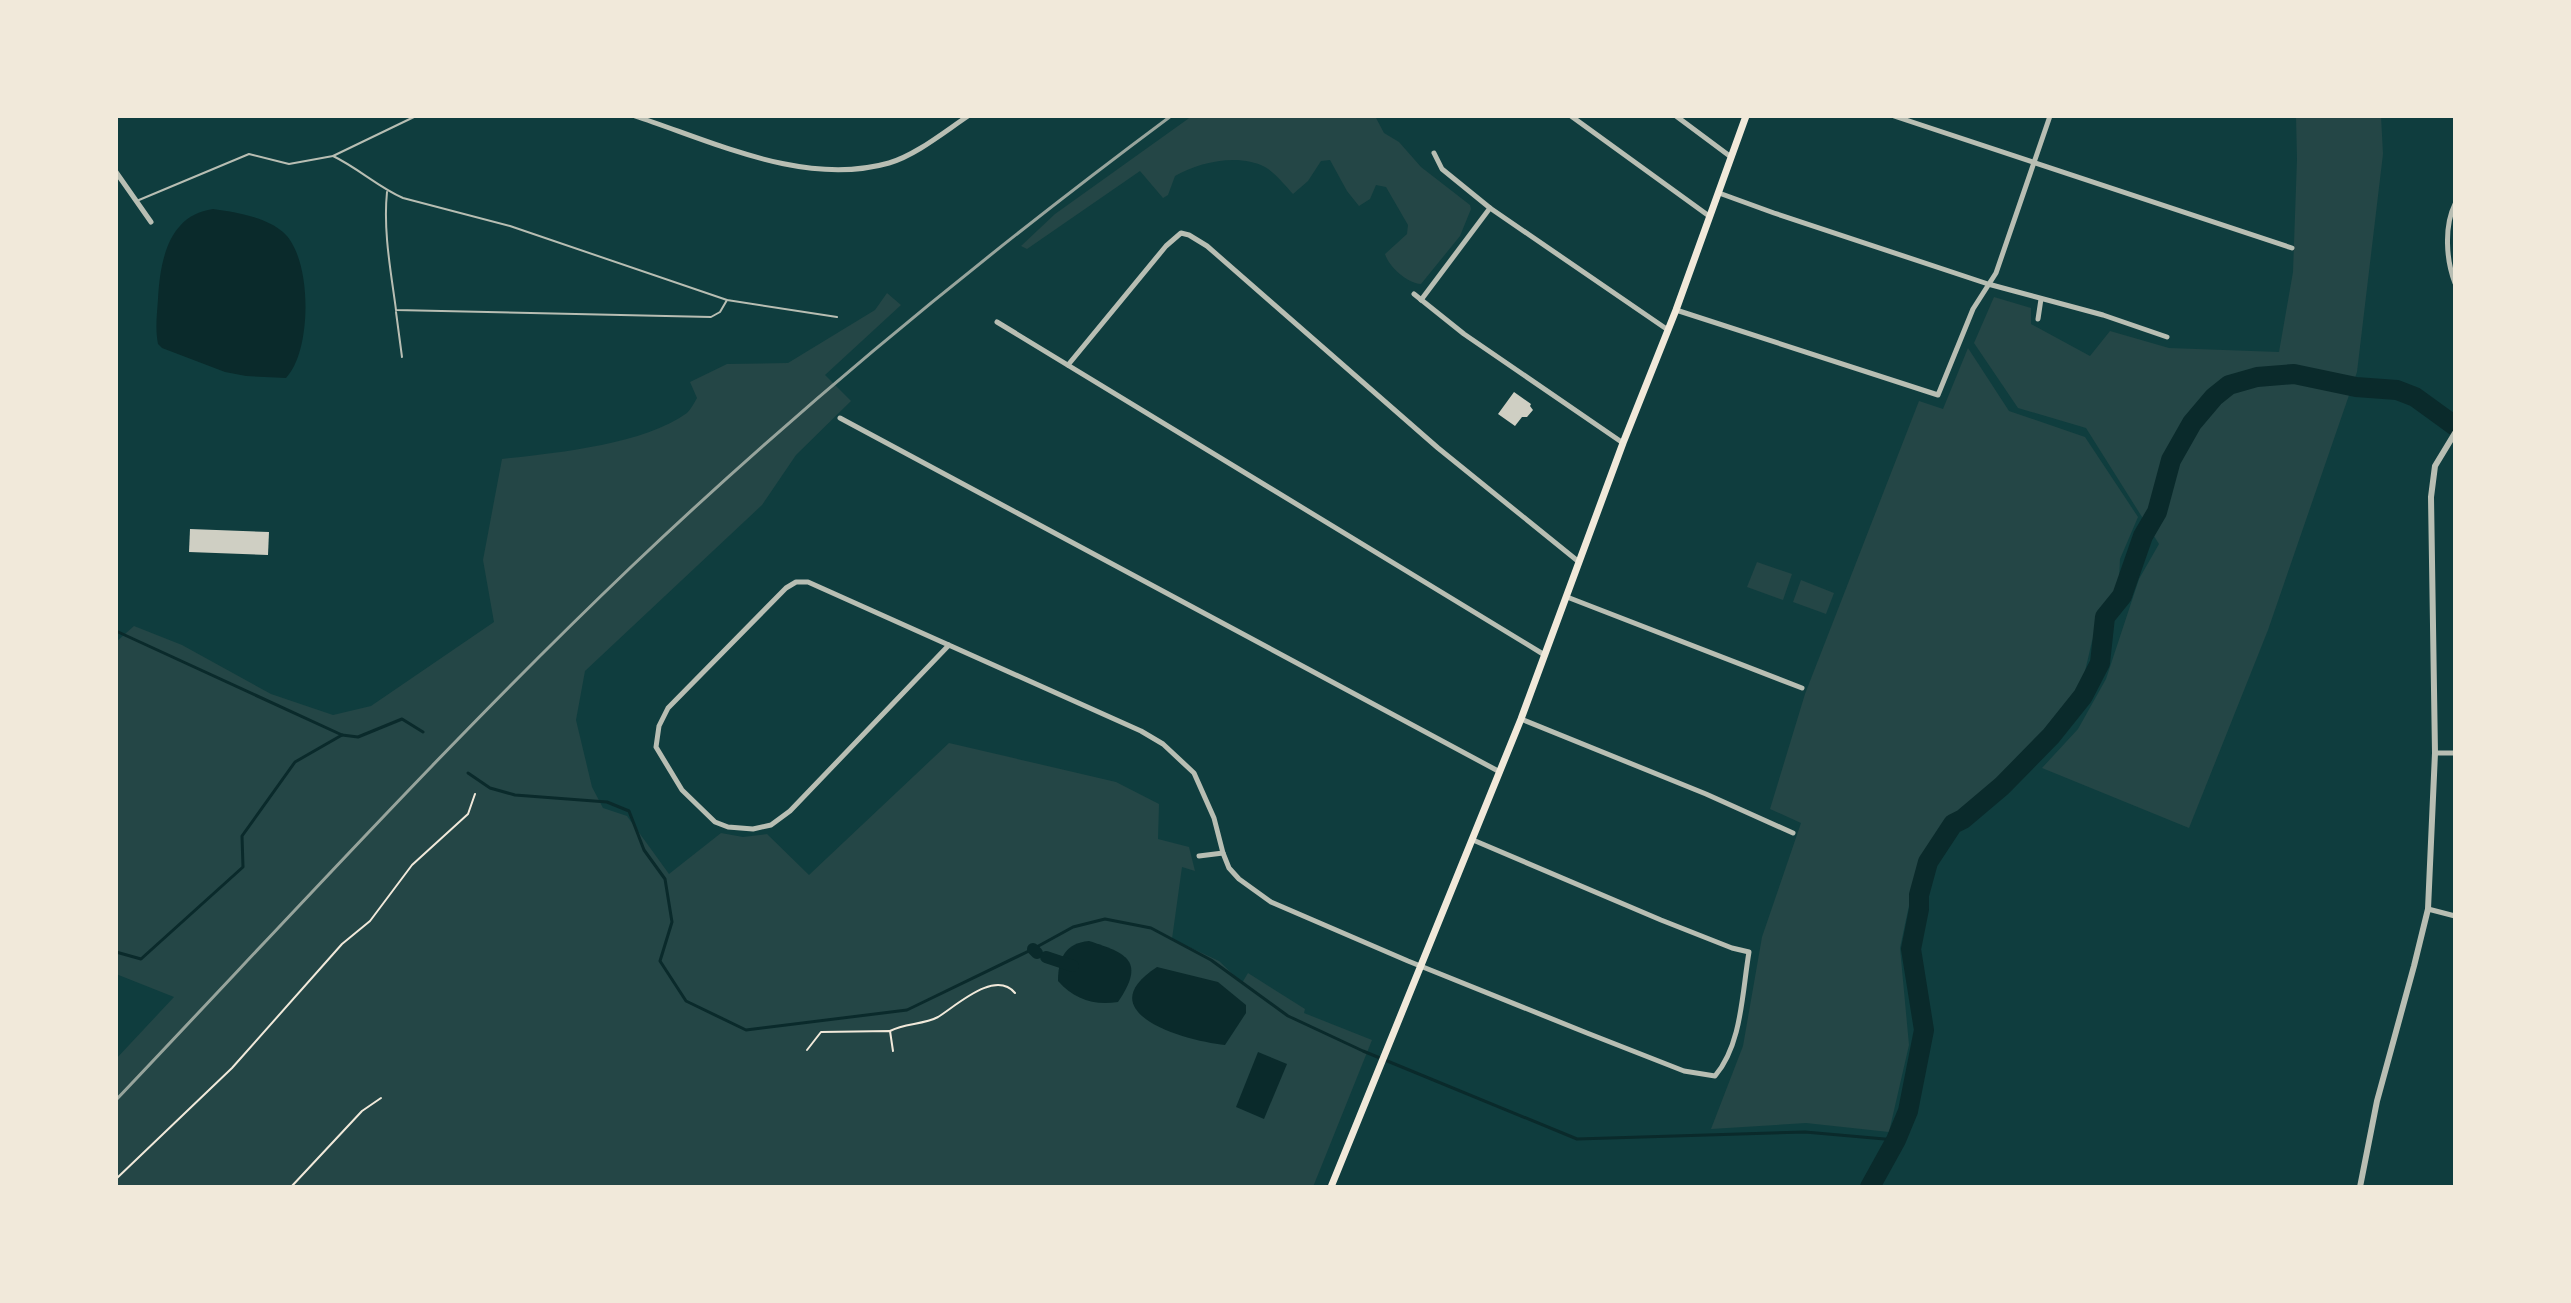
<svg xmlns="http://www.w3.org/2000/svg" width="2571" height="1303" viewBox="0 0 2571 1303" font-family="'Varela Round',sans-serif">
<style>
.green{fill:#244646}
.water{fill:#0a2a2b}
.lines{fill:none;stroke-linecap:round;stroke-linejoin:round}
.stream{stroke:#0a2a2b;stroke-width:3}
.canal{stroke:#0a2a2b;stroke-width:12}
.river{stroke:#0a2a2b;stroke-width:20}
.building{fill:#cfcfc3}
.path{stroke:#f1e9da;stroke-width:2}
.service{stroke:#b8beb3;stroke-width:2}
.minor{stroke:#b8beb3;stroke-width:5}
.tertiary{stroke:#b8beb3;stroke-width:6}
.secondary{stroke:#f1e9da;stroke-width:7}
.rail{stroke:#97a49c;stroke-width:3}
</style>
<rect width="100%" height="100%" fill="#0f3d3e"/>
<!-- green -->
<g class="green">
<path d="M1192 116H1375L1384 133 1399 142 1421 167 1470 205 1471 209 1460 236 1421 284C1407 283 1389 267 1385 254L1407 234 1408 225 1386 187 1376 185 1370 199 1359 206 1347 191 1330 160 1321 161 1308 181 1293 194C1285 185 1275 173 1265 167 1239 153 1199 162 1175 176L1168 195 1163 198 1140 171 1027 249 1021 246 1055 214Z"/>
<polygon points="2296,116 2381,116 2383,154 2357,372 2268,630 2189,828 2042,768 2078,729 2106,679 2139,579 2159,544 2086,428 2018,408 1974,343 1994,297 2031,308 2031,324 2090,356 2110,331 2169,348 2279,352 2293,272 2297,159"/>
<path d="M887 293 901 305 825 375 851 401 796 455 762 505 585 671 576 720 592 787 603 808 627 816 669 874 721 833 743 837 767 834 809 875 949 743 1116 782 1159 804 1158 839 1189 847 1195 871 1182 867 1172 939 1219 961 1242 983 1248 973 1305 1009 1304 1013 1372 1040 1313 1187H116V1059L174 997 116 974V642L134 626 182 645 271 694 333 715 371 706 494 622 483 560 502 459C555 453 643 445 687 413 691 409 694 403 697 398L690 382 727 364 788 363 875 310Z"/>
<polygon points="1968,348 2009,411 2085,437 2138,517 2120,559 2119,579 2111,604 2092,641 2080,693 2008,771 1944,822 1918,863 1900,948 1909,1045 1889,1132 1806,1123 1711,1129 1743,1046 1762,937 1801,823 1770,809 1805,694 1919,401 1943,409"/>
<polygon points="1757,562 1792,574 1783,600 1747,587"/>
<polygon points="1801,580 1834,593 1826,614 1793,602"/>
</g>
<!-- water -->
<g class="water">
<path d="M213 209C235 212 266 217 283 232 313 258 312 352 286 378L246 376 225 372 162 348 158 344C155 329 157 314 158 299 160 262 168 215 213 209Z"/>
<path d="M1089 941C1127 953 1146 961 1118 1002 1094 1006 1074 999 1058 981 1058 959 1065 943 1089 941Z"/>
<path d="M1157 967 1218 982 1246 1005V1013L1225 1045C1186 1041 1086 1013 1157 967Z"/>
<polygon points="1258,1052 1287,1064 1264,1119 1236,1107"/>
</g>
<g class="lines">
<!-- stream -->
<g class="stream">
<polyline points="116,631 342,735 358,737 402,719 423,732"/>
<polyline points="468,773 490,788 515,795 607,802 629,811 644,850 665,879 672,922 660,961 686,1001 746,1030 907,1010 1033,949 1073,927 1105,919 1151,928 1211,960 1288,1016 1363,1051 1577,1139 1805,1132 1896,1140"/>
<polyline points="116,952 141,959 243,867 242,836 295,762 342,735"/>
</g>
<!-- canal -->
<g class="canal">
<polyline points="1033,949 1037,953"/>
<polyline points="1046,957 1073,966"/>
</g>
<!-- river -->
<polyline class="river" points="1870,1187 1896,1140 1908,1111 1924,1030 1911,949 1919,909 1919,895 1928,862 1953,824 1963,819 2002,786 2051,736 2083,696 2100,663 2105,617 2122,596 2143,536 2157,512 2171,460 2192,423 2214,397 2229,385 2257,377 2294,374 2356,387 2397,390 2415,397 2455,426"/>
</g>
<!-- building -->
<g class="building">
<polygon points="1514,392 1531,404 1530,406 1533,410 1527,417 1522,417 1515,426 1498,414"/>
<polygon points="190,529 269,532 268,555 189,552"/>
</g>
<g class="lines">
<!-- path -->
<g class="path">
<path d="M890 1031C905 1023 923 1025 938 1017 956 1006 995 969 1015 993"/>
<polyline points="807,1050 821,1032 890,1031 893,1051"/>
<polyline points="116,1179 232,1068 342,944 370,921 412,865 468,814 475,794"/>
<polyline points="291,1187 362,1111 381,1098"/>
</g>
<!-- service -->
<g class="service">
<path d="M333 156C358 168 378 187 403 198L510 226 727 300 837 317"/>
<path d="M387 192C383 231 391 272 396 310L711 317 720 312 727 300"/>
<polyline points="139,200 249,154 289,164 333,156 416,116"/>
<polyline points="396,312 402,357"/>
</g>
<!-- minor -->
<g class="minor">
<path d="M635 116C714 142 805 187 889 163 916 155 944 132 968 116"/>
<polyline points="1571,116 1709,216"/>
<polyline points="1676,116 1731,157"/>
<polyline points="1894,116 2292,248"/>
<polyline points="1434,153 1442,169 1490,208 1668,330"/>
<polyline points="116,172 151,222"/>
<polyline points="1719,193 1774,213 1988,284 2103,315 2167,337"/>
<path d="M2455 204C2444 226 2446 260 2455 283"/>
<polyline points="1414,294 1464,334 1623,443"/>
<polyline points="1421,300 1490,208"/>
<polyline points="1676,310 1938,395 1973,309 1996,273 2050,116"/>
<polyline points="2038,319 2041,299"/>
<polyline points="997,322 1543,654"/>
<polyline points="1068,365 1166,246 1181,233 1189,235 1207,246 1438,448 1579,562"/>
<polyline points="840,418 1500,772"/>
<polyline points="1567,597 1802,688"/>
<path d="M949 645 790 811 771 825 753 829 728 827 715 822 682 790 656 747 659 726 668 708 786 588 796 582H808L1141 731 1163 744 1194 773 1214 818 1223 853 1229 868 1239 879 1271 902 1408 961 1587 1033 1684 1071 1715 1076C1742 1044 1742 993 1749 952L1732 948 1661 920 1473 840"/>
<polyline points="1521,719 1706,794 1793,833"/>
<polyline points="2435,753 2455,753"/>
<polyline points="1199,856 1223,853"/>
<polyline points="2428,909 2455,916"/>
</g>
<!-- tertiary -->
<polyline class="tertiary" points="2360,1187 2377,1101 2414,966 2428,909 2435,753 2431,497 2435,466 2455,433"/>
<!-- secondary -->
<polyline class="secondary" points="1331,1187 1521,719 1623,443 1676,310 1746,116"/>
<!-- rail -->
<path class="rail" d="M116 1100C286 921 452 738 631 567 801 405 983 256 1171 116"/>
</g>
<!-- border -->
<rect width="2571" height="1303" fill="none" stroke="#f1e9da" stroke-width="236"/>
</svg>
